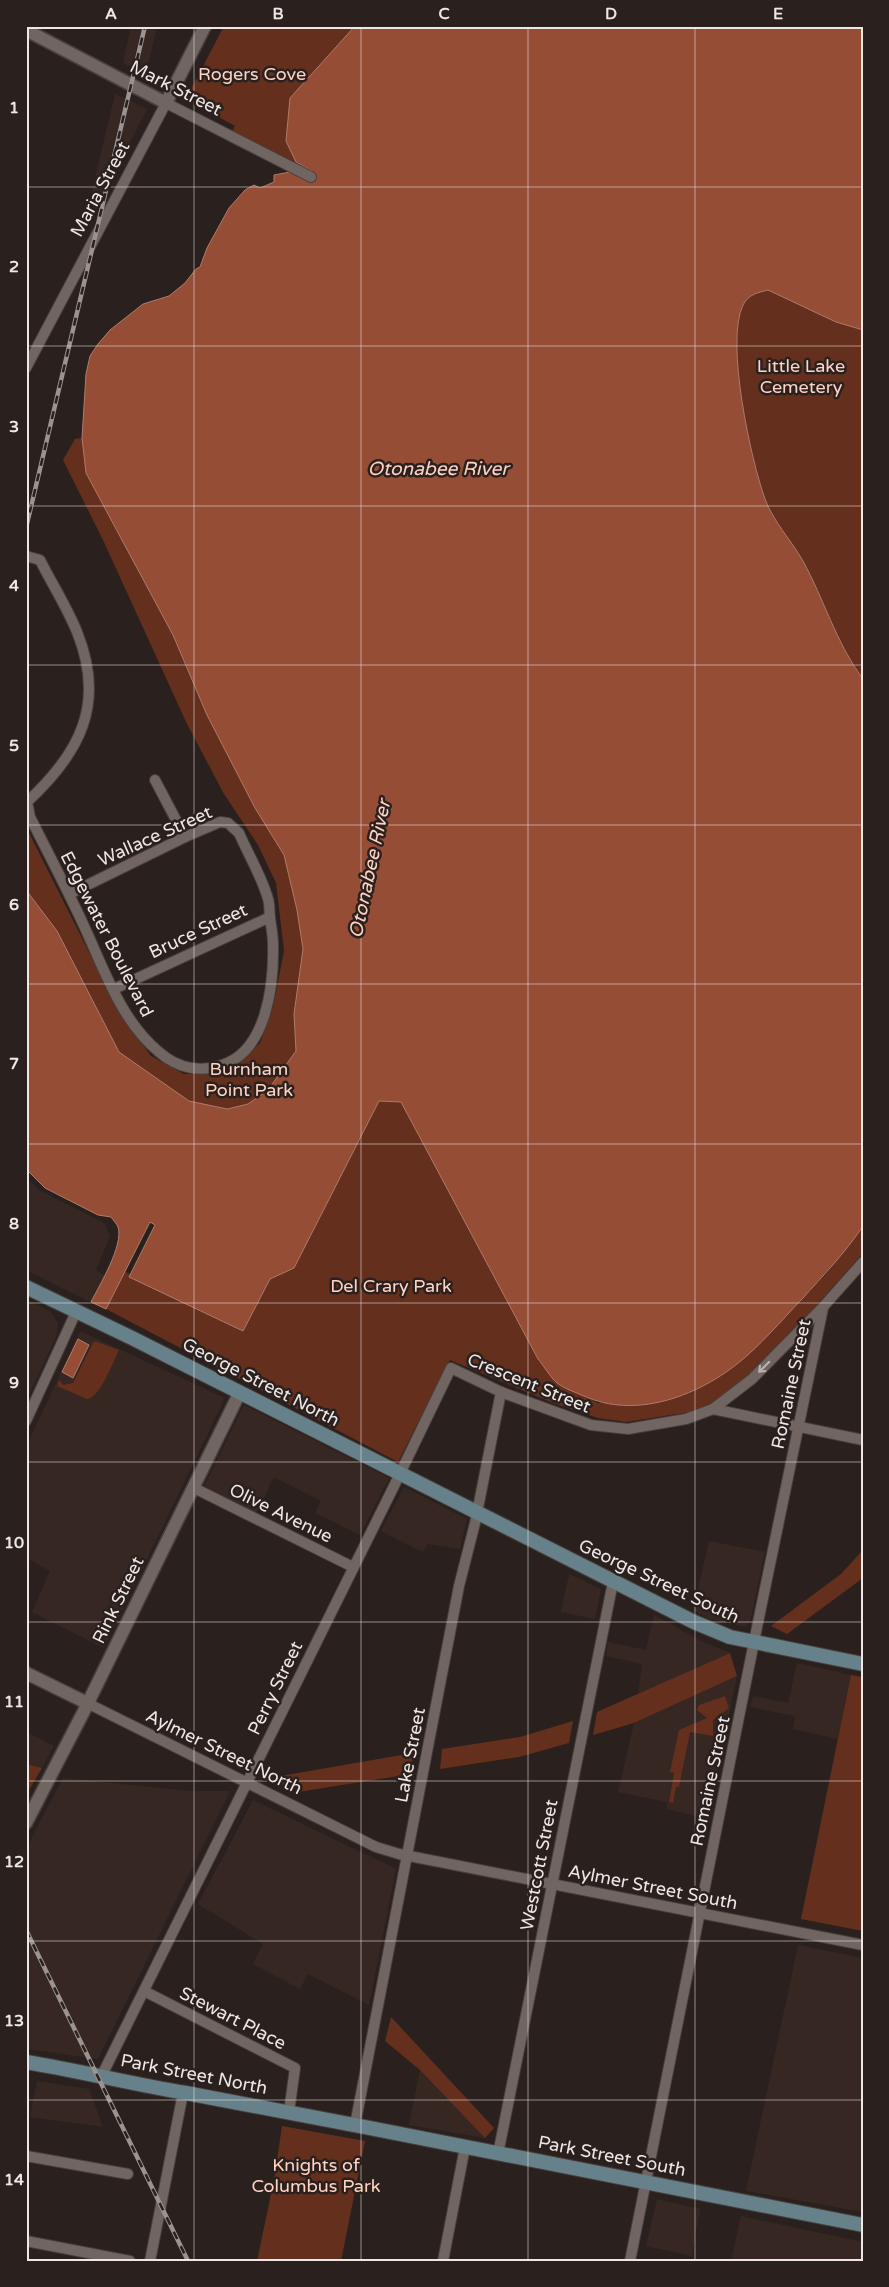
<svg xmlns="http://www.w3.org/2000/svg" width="889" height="2287" viewBox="0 0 889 2287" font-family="'Varela Round',sans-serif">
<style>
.built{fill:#372722}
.green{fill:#652f1d}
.water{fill:#954d35;stroke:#b07b6a}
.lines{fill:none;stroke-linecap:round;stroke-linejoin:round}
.minor-casing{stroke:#473f3d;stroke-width:12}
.tertiary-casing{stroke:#473f3d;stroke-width:15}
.secondary-casing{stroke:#473f3d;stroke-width:16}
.minor{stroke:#706561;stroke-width:10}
.tertiary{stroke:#706561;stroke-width:12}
.secondary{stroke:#668189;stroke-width:14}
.rail-casing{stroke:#9b9391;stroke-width:4.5}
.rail{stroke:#2a211e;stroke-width:2.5;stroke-dasharray:8;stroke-linecap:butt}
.oneway{stroke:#bcb3b0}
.grid{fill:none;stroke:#eee7e5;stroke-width:1;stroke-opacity:0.55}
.labels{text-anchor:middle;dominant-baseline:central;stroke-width:5;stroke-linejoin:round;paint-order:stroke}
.park-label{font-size:18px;fill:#ffd3c4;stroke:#2a211e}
.street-label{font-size:18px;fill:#eee7e5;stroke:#2a211e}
.water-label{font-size:19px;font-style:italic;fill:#fed2c4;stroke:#2a211e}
.neatline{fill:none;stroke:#eee7e5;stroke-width:2}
.grid-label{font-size:16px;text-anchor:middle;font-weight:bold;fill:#eee7e5}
</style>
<rect width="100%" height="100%" fill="#2a211e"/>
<!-- built -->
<g class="built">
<polygon points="131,26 157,26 146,74 123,63"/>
<polygon points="115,94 147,109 90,221 86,216"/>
<polygon points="26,1177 39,1190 104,1223 107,1229 110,1236 96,1270 105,1276 91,1302 26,1270"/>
<polygon points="26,1299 51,1312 58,1323 57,1334 26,1402"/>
<polygon points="80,1331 225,1398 104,1648 32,1612 50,1571 26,1558 26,1447"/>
<polygon points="244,1405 389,1478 360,1535 315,1513 321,1501 274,1477 255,1516 202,1490"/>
<polygon points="404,1487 467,1519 460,1549 428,1544 423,1552 381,1531"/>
<polygon points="709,1541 765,1552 750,1622 745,1627 707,1618 693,1610"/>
<polygon points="569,1574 601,1589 595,1619 561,1612"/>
<polygon points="654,1615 705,1643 730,1653 638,1694 642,1664 606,1656 608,1642 646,1650"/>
<polygon points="797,1663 851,1675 838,1739 793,1729 795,1716 750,1707 753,1696 788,1703"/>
<polygon points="737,1676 708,1819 667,1809 667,1802 618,1792 634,1723"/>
<polygon points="26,1732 54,1746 42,1768 26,1764"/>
<polygon points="63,1778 189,1791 230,1791 98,2059 26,2049 26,1849"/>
<polygon points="253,1800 396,1869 369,2005 308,1974 300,1989 253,1964 263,1944 198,1904"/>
<polygon points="798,1945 863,1958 863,2212 746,2191"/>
<polygon points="420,2070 485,2138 409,2125"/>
<polygon points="37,2081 89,2089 103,2127 30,2117"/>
<polygon points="657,2199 700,2209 692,2256 646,2246"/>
<polygon points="741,2216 863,2242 863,2261 731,2261"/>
</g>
<!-- green -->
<g class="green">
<polygon points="224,26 355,26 290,98 296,162 313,172 308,181 227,141 235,126 186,99"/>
<path d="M768 290 836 322 863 330V679C836 643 824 599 803 561 791 540 773 521 765 499 751 460 725 342 743 305 749 294 757 292 768 290Z"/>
<polygon points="82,438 86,473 173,635 207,715 255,808 284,855 297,910 303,949 294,1014 296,1051 268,1090 248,1104 225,1109 189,1101 119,1052 57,931 26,890 26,827 109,992 129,1026 151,1056 184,1074 228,1072 260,1043 273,1007 284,951 276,883 258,845 224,794 187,724 103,540 63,460 75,439"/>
<polygon points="379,1101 401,1102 538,1359 555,1382 598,1403 683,1395 710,1382 737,1364 785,1317 827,1273 863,1226 863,1253 782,1344 752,1374 720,1400 696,1411 626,1422 598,1418 553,1403 450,1360 398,1462 106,1309 124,1271 243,1331 270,1279 294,1268"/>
<path d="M94 1341 119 1350C113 1362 100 1398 87 1399L57 1386 59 1380 63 1385 73 1383Z"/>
<polygon points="863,1550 863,1578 787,1634 771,1626 841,1574"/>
<polygon points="730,1653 737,1676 634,1723 593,1735 597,1712"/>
<polygon points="851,1675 863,1677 863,1931 801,1919"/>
<polygon points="725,1696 729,1708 713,1720 713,1736 690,1732 679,1787 676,1787 673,1803 669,1802 674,1773 670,1772 679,1730 707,1718 697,1710 699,1705"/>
<polygon points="573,1721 569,1743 519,1757 440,1769 442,1749 520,1737"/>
<polygon points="413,1753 411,1774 298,1792 269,1778"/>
<polygon points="26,1764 42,1768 26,1795"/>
<polygon points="391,2017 494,2128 485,2138 420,2070 385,2041"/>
<polygon points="282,2126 365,2141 341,2261 257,2261 274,2180"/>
</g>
<!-- water -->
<g class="water">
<path d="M355 26H863V330L836 322 768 290C757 293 749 294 743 305 725 342 751 460 765 499 773 521 791 540 803 561 824 599 836 643 863 679V1226C845 1253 823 1276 802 1299 781 1321 760 1346 737 1364 695 1397 635 1419 584 1396 575 1392 565 1389 557 1383 550 1377 544 1366 538 1359L401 1102 379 1101 294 1268 270 1279 243 1331 129 1277 155 1225 150 1222 106 1309 91 1302C99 1286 124 1245 118 1227 117 1224 113 1220 111 1217L98 1215 45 1188 26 1169V890L57 931 119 1052 189 1101 227 1109 248 1104 268 1090 296 1051 294 1014 303 949 297 910 284 855 255 808 207 715 173 635 86 473 82 438 86 374 90 356 98 344 110 330 143 304 169 296 185 283 196 269 200 267 207 248 229 208 245 190 254 185 260 188 274 182V175L290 172 309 181 313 172 296 162 286 141 290 98Z"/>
<polygon points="78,1339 89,1345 73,1378 62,1372"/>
</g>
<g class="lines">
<!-- minor casing -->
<g class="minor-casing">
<g id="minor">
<polyline points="26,368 166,103 311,177"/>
<path d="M26 556 40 560C52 584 67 607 77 632 106 704 80 753 27 802L30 817C48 853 67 889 84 926 104 969 121 1021 159 1052 177 1068 200 1073 222 1065 267 1051 274 984 273 944 273 935 271 926 270 918 269 911 270 905 268 899 262 877 248 854 239 833L228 823 220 822 185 837 69 894"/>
<polyline points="155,780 185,837"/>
<polyline points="114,989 270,917"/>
<polyline points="713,1409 863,1440"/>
<polyline points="26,1421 76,1312"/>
<polyline points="194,1488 353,1567"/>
<polyline points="87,1703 376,1847 399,1854 863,1945"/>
<polyline points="144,1991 295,2068 289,2112"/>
<polyline points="102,2075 394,1486 451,1368 501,1392 591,1425 628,1429 686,1419 713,1409 752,1379 823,1307 863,1262"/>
<polyline points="355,2125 459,1586 475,1523 501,1392"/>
<polyline points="498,2154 613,1582"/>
<polyline points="26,2156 128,2174"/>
<polyline points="26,2241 130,2261"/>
<polyline points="150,2261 183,2093"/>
<polyline points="443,2261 465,2147"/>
<polyline points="630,2261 756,1632 823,1308"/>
</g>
</g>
<!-- tertiary casing -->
<g class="tertiary-casing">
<g id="tertiary">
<polyline points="26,30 166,103 205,26"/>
<polyline points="26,1673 87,1703"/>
<polyline points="26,1823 83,1713 240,1392"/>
</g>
</g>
<!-- secondary casing -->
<g class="secondary-casing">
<g id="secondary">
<polyline points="26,1287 132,1338 694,1622 730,1637 863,1664"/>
<path d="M26 2062C80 2071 132 2084 186 2093 412 2135 637 2181 863 2225"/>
</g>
</g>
<!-- minor -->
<use href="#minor" class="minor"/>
<!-- tertiary -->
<use href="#tertiary" class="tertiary"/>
<!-- secondary -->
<use href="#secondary" class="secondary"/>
<!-- rail casing -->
<g class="rail-casing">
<g id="rail">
<polyline points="26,528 145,26"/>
<polyline points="26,1930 188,2261"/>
</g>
</g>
<!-- rail -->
<use href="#rail" class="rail"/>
</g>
<!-- one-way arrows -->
<defs><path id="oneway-shaft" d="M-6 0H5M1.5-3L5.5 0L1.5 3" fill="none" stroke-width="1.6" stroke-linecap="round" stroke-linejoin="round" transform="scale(1.25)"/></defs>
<use class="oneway" href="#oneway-shaft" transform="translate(764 1367) rotate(135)"/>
<!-- grid -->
<path class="grid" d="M194 26V2261M361 26V2261M528 26V2261M695 26V2261M26 187H863M26 346H863M26 506H863M26 665H863M26 825H863M26 984H863M26 1144H863M26 1303H863M26 1462H863M26 1622H863M26 1781H863M26 1941H863M26 2100H863"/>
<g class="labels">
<!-- park labels -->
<g class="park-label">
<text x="252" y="74">Rogers Cove</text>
<text x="801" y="366">Little Lake<tspan x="801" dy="21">Cemetery</tspan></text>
<text x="249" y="1069">Burnham<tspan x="249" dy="21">Point Park</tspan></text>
<text x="391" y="1286">Del Crary Park</text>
<text x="316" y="2165">Knights of<tspan x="316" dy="21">Columbus Park</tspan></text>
</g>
<!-- street labels -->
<g class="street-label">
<text transform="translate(176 88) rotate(27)">Mark Street</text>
<text transform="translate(100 189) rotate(-62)">Maria Street</text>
<text transform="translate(155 836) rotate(-24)">Wallace Street</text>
<text transform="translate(198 931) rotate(-25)">Bruce Street</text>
<text transform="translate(107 934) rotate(63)">Edgewater Boulevard</text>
<text transform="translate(261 1382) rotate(27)">George Street North</text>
<text transform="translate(529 1383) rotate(22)">Crescent Street</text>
<text transform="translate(791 1384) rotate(-78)">Romaine Street</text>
<text transform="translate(281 1513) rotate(26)">Olive Avenue</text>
<text transform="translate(659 1581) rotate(25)">George Street South</text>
<text transform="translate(118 1600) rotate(-64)">Rink Street</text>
<text transform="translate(275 1688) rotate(-64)">Perry Street</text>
<text transform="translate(224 1752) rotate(26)">Aylmer Street North</text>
<text transform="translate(410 1755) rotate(-79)">Lake Street</text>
<text transform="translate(710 1781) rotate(-78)">Romaine Street</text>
<text transform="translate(539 1865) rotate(-79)">Westcott Street</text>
<text transform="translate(653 1887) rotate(11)">Aylmer Street South</text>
<text transform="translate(233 2018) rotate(27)">Stewart Place</text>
<text transform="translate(194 2074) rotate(11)">Park Street North</text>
<text transform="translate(612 2156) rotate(11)">Park Street South</text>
</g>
<!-- water labels -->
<g class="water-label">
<text x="438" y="469">Otonabee River</text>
<text transform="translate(370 869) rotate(-78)">Otonabee River</text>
</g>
</g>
<!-- border -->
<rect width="889" height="2287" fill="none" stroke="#2a211e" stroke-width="55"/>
<rect x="28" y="28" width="834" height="2232" class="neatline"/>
<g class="grid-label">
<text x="111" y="19">A</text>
<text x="278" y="19">B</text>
<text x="444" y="19">C</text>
<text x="611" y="19">D</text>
<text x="778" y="19">E</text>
<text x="14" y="113">1</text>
<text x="14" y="272">2</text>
<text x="14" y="432">3</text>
<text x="14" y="591">4</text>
<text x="14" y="751">5</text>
<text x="14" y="910">6</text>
<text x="14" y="1069">7</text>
<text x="14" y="1229">8</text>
<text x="14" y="1388">9</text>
<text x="14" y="1548">10</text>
<text x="14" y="1707">11</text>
<text x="14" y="1867">12</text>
<text x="14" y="2026">13</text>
<text x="14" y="2185">14</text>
</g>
</svg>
